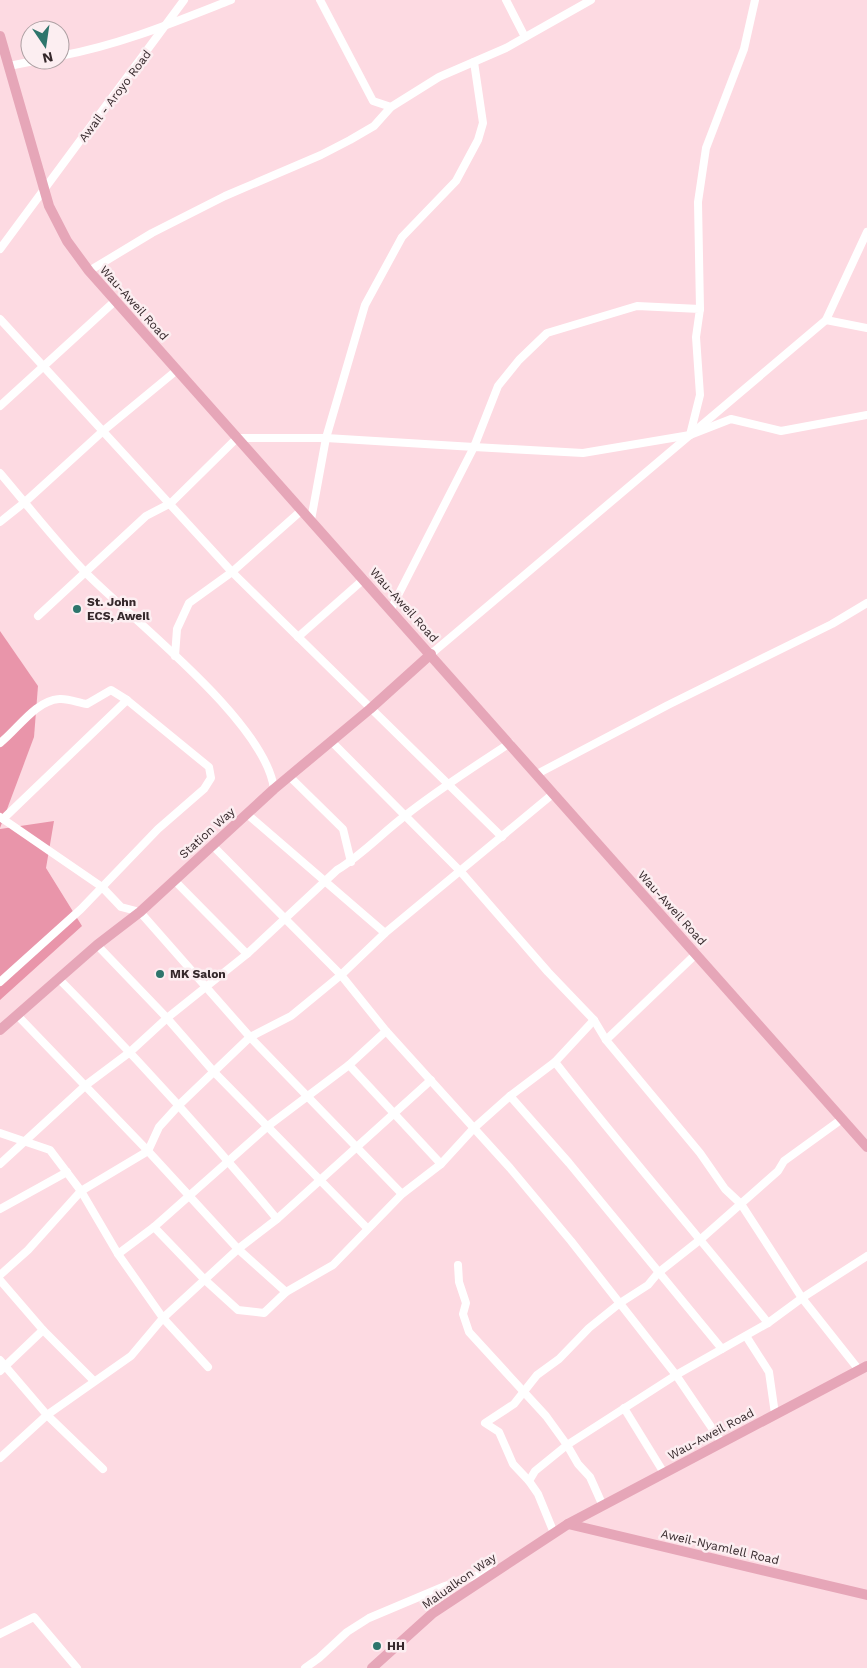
<svg xmlns="http://www.w3.org/2000/svg" width="867" height="1668" viewBox="0 0 867 1668" font-family="'Work Sans',sans-serif">
<style>
.forest{fill:#e995aa}
.lines{fill:none;stroke-linecap:round;stroke-linejoin:round}
.minor{stroke:#fff;stroke-width:8}
.major{stroke:#e6a6b8;stroke-width:10}
.poi-dot{fill:#2e756c;stroke:#fceef1;stroke-width:2}
.labels{text-anchor:middle;dominant-baseline:central;stroke-width:5;stroke-linejoin:round;paint-order:stroke}
.street-label{font-size:12px;fill:#35282b;stroke:#fceef1}
.poi-label{font-size:12px;font-weight:bold;fill:#35282b;stroke:#fceef1;text-anchor:start}
</style>
<rect width="100%" height="100%" fill="#fddae2"/>
<!-- forest -->
<g class="forest">
<polygon points="0,631 38,686 34,737 0,828"/>
<polygon points="54,821 46,868 82,926 0,1000 0,829"/>
</g>
<g class="lines">
<!-- minor -->
<g class="minor">
<polyline points="320,0 373,101 391,107"/>
<polyline points="506,0 525,37"/>
<path d="M60 56C120 45 175 22 231 0"/>
<polyline points="9,66 39,60"/>
<polyline points="0,249 184,0"/>
<polyline points="89,271 152,233 225,196 321,155 350,140 374,126 391,107 439,77 506,48 591,0"/>
<polyline points="700,309 698,202 706,148 744,49 755,0"/>
<polyline points="0,319 232,572 502,837"/>
<polyline points="826,320 867,232"/>
<polyline points="0,406 115,301"/>
<path d="M0 473C29 507 56 542 87 574 135 622 266 723 274 789"/>
<polyline points="311,520 326,438 474,447 498,386 519,360 547,333 637,306 700,309 696,337 700,395 690,435"/>
<polyline points="0,522 25,502 103,431 177,370"/>
<polyline points="391,609 474,447 583,453 690,435 731,419 781,431 867,415"/>
<polyline points="38,616 146,516 171,503 237,438 326,438 365,305 402,237 456,181 478,140 483,123 474,62"/>
<polyline points="298,637 364,579"/>
<polyline points="431,654 826,320 867,328"/>
<polyline points="175,656 177,629 189,603 232,572 302,510"/>
<polyline points="331,741 461,872 548,972 594,1020 606,1040 700,1153 725,1189 741,1204 802,1298 859,1370"/>
<path d="M0 743C18 729 35 701 59 699 68 698 79 703 87 704L111 690 127 700"/>
<polyline points="537,774 668,705 832,624 867,603"/>
<polyline points="289,776 343,829 351,862"/>
<polyline points="247,814 385,933"/>
<polyline points="0,817 102,887 121,907 140,912 250,1037 402,1194"/>
<polyline points="213,846 341,975 386,1031 510,1168 571,1241 676,1375 722,1443"/>
<polyline points="174,880 247,954"/>
<polyline points="97,945 167,1018 214,1072 367,1228"/>
<path d="M59 979C135 1056 208 1136 277 1219"/>
<polyline points="0,982 81,909 158,829 204,789 211,778 209,767 127,700 3,819"/>
<polyline points="17,1015 148,1151 238,1249 286,1292"/>
<polyline points="606,1040 696,954"/>
<path d="M555 1062C624 1151 698 1235 768 1323"/>
<polyline points="349,1065 441,1164"/>
<polyline points="510,1096 569,1163 722,1349"/>
<polyline points="0,1133 50,1150 81,1191 118,1254 163,1318 208,1367"/>
<path d="M0 1164 86 1085 130 1052 167 1018 247 954 337 870C362 855 382 833 406 815 439 789 475 766 510 743"/>
<polyline points="0,1209 67,1172"/>
<polyline points="154,1227 205,1280 238,1310 264,1313 286,1292 333,1265 402,1194 441,1164 474,1128 510,1096 555,1062 594,1020"/>
<polyline points="118,1254 154,1227 268,1126 349,1065 386,1031"/>
<polyline points="458,1265 459,1282 466,1303 463,1314 469,1332 546,1416 567,1445 578,1464 590,1477 603,1506"/>
<polyline points="0,1275 28,1250 81,1191 148,1151 159,1127 179,1105 250,1037 291,1016 341,975 385,933 554,793"/>
<polyline points="0,1280 43,1330 93,1380"/>
<polyline points="746,1336 769,1372 775,1414"/>
<polyline points="0,1360 47,1415 103,1469"/>
<polyline points="0,1371 43,1330"/>
<polyline points="624,1408 664,1473"/>
<polyline points="0,1458 47,1415 131,1356 163,1318 238,1249 277,1219 431,1080"/>
<polyline points="529,1481 513,1464 499,1432 485,1423 514,1404 537,1375 559,1359 589,1328 620,1303 648,1285 658,1273 701,1239 778,1171 784,1161 842,1119"/>
<polyline points="554,1533 538,1494 529,1481 535,1471 567,1445 676,1375 768,1323 802,1298 867,1256"/>
<polyline points="0,1634 34,1617 77,1668"/>
<polyline points="305,1668 319,1658 347,1632 369,1618 445,1586 495,1569"/>
</g>
<!-- major -->
<g class="major">
<polyline points="0,36 49,206 67,241 89,271 867,1147"/>
<polyline points="0,1030 97,945 140,912 274,789 370,709 431,654"/>
<polyline points="568,1524 867,1595"/>
<polyline points="372,1668 433,1613 568,1524 867,1366"/>
</g>
</g>
<!-- markers -->
<g class="poi-dot">
<circle cx="77" cy="609" r="5"/>
<circle cx="160" cy="974" r="5"/>
<circle cx="377" cy="1646" r="5"/>
</g>
<g class="labels">
<!-- street labels -->
<g class="street-label">
<text transform="translate(115 96) rotate(-53)">Awail - Aroyo Road</text>
<text transform="translate(134 303) rotate(48)">Wau-Aweil Road</text>
<text transform="translate(404 605) rotate(48)">Wau-Aweil Road</text>
<text transform="translate(207 833) rotate(-42)">Station Way</text>
<text transform="translate(672 908) rotate(48)">Wau-Aweil Road</text>
<text transform="translate(711 1434) rotate(-28)">Wau-Aweil Road</text>
<text transform="translate(720 1547) rotate(13)">Aweil-Nyamlell Road</text>
<text transform="translate(459 1581) rotate(-35)">Malualkon Way</text>
</g>
<!-- poi labels -->
<g class="poi-label">
<text x="87" y="602">St. John<tspan x="87" dy="14">ECS, Aweil</tspan></text>
<text x="170" y="974">MK Salon</text>
<text x="387" y="1646">HH</text>
</g>
</g>
<!-- north arrow -->
<g transform="translate(45 45) rotate(167)"><circle r="24" fill="#fceef1" stroke="#ac9fa2"/>
<path d="M0-4L9 19L0 12L-9 19Z" fill="#2e756c"/>
<text y="-8" font-size="14" font-weight="bold" text-anchor="middle" fill="#35282b">N</text>
</g>
</svg>
